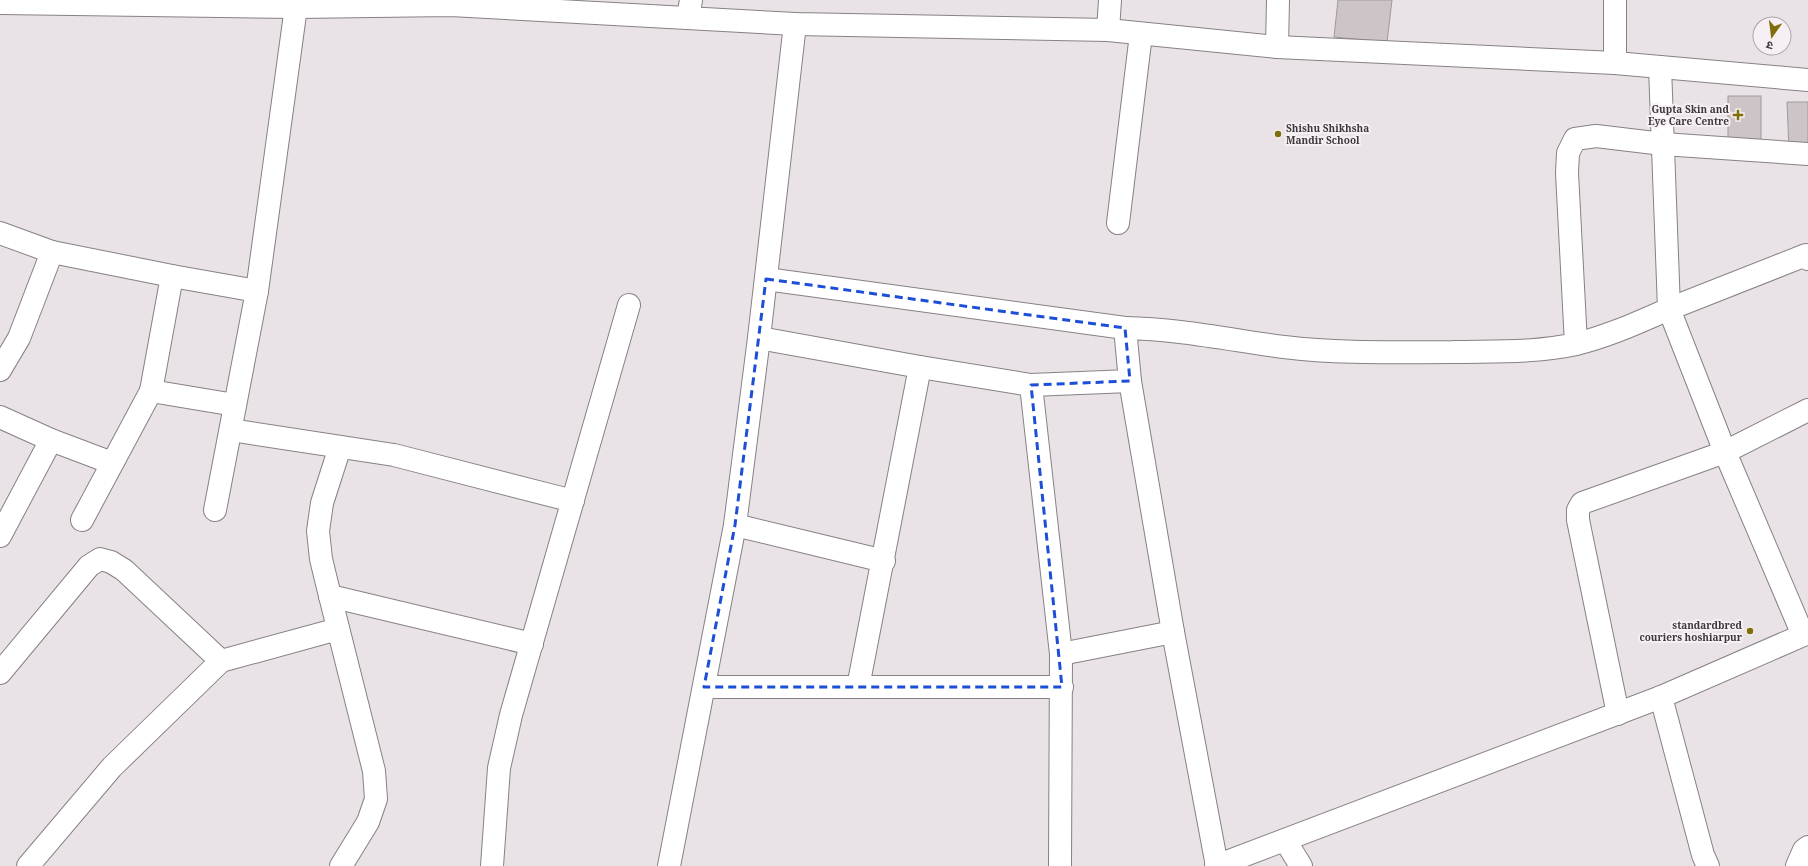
<svg xmlns="http://www.w3.org/2000/svg" width="1808" height="866" viewBox="0 0 1808 866" font-family="'Noto Serif','Noto Sans Devanagari',serif">
<style>
.building{fill:#cdc4c7;stroke:#a2999b}
.lines{fill:none;stroke-linecap:round;stroke-linejoin:round}
.minor-casing{stroke:#878085;stroke-width:24}
.major-casing{stroke:#878085;stroke-width:24}
.minor{stroke:#fff;stroke-width:22}
.major{stroke:#fff;stroke-width:22}
.marked{fill:none;stroke:#1d4ed8;stroke-width:3;stroke-dasharray:8 5;stroke-linejoin:round}
.poi-dot{fill:#806e0a;stroke:#f6eff4;stroke-width:1.5}
.labels{text-anchor:middle;dominant-baseline:central;stroke-width:4;stroke-linejoin:round;paint-order:stroke}
.poi-label{font-size:10px;font-weight:bold;fill:#3c393b;stroke:#f6eff4;text-anchor:end}
</style>
<rect width="100%" height="100%" fill="#e9e2e7"/>
<!-- building -->
<g class="building">
<polygon points="1338,0 1392,0 1387,42 1334,37"/>
<rect x="1728" y="96" width="33" height="49"/>
<polygon points="1787,102 1808,102 1808,151 1789,151"/>
</g>
<g class="lines">
<!-- minor casing -->
<g class="minor-casing">
<g id="minor">
<polyline points="688,17 691,0"/>
<polyline points="1108,30 1110,0"/>
<polyline points="1277,47 1278,0"/>
<polyline points="1615,63 1615,0"/>
<polyline points="1118,223 1141,34"/>
<polyline points="0,233 52,252 172,276 257,291"/>
<polyline points="766,279 1125,328"/>
<polyline points="759,338 920,367 1031,385 1130,381"/>
<polyline points="1576,344 1567,173 1568,153 1575,139 1596,136 1663,144 1808,154"/>
<polyline points="0,370 19,338 52,252"/>
<polyline points="1031,385 1061,654 1060,866"/>
<polyline points="151,391 172,276"/>
<polyline points="0,417 51,440 112,463"/>
<polyline points="231,430 394,455 573,501"/>
<polyline points="340,447 322,503 318,531 321,559 330,596 374,771 376,799 368,822 341,866"/>
<polyline points="215,510 257,291 296,7"/>
<polyline points="82,520 151,391 235,405"/>
<polyline points="735,525 884,561"/>
<polyline points="0,536 51,440"/>
<polyline points="330,596 532,644"/>
<polyline points="1803,635 1725,452 1669,309 1806,255 1808,259"/>
<polyline points="1061,654 1173,632"/>
<polyline points="0,673 89,566 100,559 111,562 124,570 221,661"/>
<polyline points="704,687 1062,687"/>
<polyline points="858,687 920,367"/>
<polyline points="1661,697 1703,855 1708,866"/>
<polyline points="1618,714 1578,520 1578,510 1582,503 1725,452 1808,410"/>
<polyline points="1285,840 1301,866"/>
<polyline points="28,866 112,767 221,661 338,629"/>
<polyline points="492,866 499,768 511,715 629,305"/>
<polyline points="669,866 735,525 759,338 795,24"/>
<path d="M1217 866 1173 632 1130 381 1125 328C1179 329 1231 340 1284 347 1340 354 1397 352 1453 352 1494 351 1536 353 1576 344 1609 336 1639 322 1669 309L1660 67"/>
<polyline points="1797,866 1804,850 1808,847"/>
</g>
</g>
<!-- major casing -->
<g class="major-casing">
<g id="major">
<polyline points="0,3 296,7 451,5 795,24 1108,30 1277,47 1615,63 1808,80"/>
<polyline points="1216,866 1661,697 1808,633"/>
</g>
</g>
<!-- minor -->
<use href="#minor" class="minor"/>
<!-- major -->
<use href="#major" class="major"/>
</g>
<!-- marked area -->
<path class="marked" d="M766 279 1125 328 1130 381 1031 385 1062 687H704L735 525Z"/>
<!-- markers -->
<g class="poi-dot">
<path d="M1736 109h4v4h4v4h-4v4h-4v-4h-4v-4h4z"/>
<circle cx="1278" cy="134" r="4"/>
<circle cx="1750" cy="631" r="4"/>
</g>
<g class="labels">
<!-- poi labels -->
<g class="poi-label">
<text x="1729" y="109">Gupta Skin and<tspan x="1729" dy="12">Eye Care Centre</tspan></text>
<text x="1286" y="128" text-anchor="start">Shishu Shikhsha<tspan x="1286" dy="12">Mandir School</tspan></text>
<text x="1742" y="625">standardbred<tspan x="1742" dy="12">couriers hoshiarpur</tspan></text>
</g>
</g>
<!-- north arrow -->
<g transform="translate(1772 36) rotate(194)"><circle r="19" fill="#f6eff4" stroke="#aca6aa"/>
<path d="M0-3L7 15L0 10L-7 15Z" fill="#806e0a"/>
<text y="-6" font-size="11" font-weight="bold" text-anchor="middle" fill="#3c393b">उ</text>
</g>
</svg>
